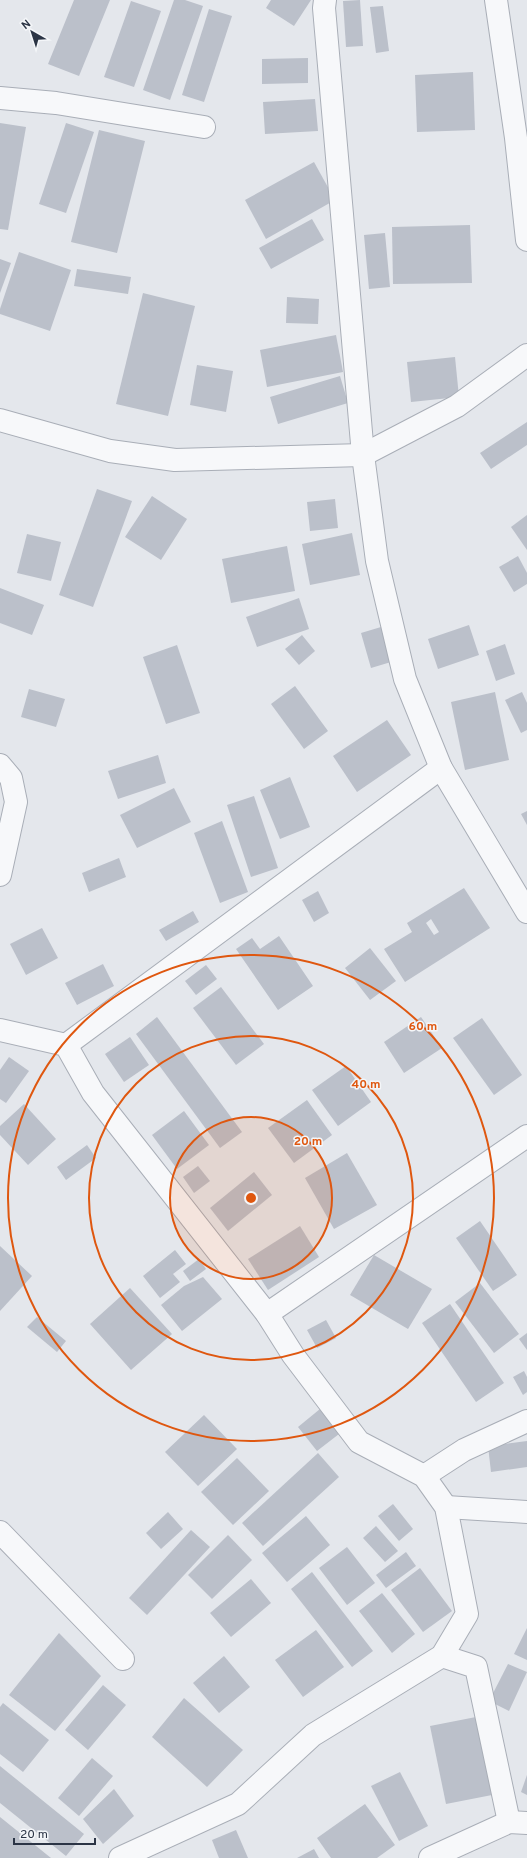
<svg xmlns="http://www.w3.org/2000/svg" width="527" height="1858" viewBox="0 0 527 1858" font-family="Overpass,sans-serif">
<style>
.building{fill:#bbc0ca;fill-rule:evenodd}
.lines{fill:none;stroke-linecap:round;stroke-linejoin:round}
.minor-casing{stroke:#a9aeb7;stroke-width:24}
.minor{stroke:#f7f8fa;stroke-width:22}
.ring{fill:none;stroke:#df570f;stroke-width:2}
.centre{fill:#df570f;stroke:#f4f6f9;stroke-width:2}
.ring-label{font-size:12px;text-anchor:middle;font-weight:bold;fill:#df570f;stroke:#f4f6f9;stroke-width:3;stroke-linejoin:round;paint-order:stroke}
</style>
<rect width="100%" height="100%" fill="#e4e7ec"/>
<!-- building -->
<g class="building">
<polygon points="74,0 110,0 79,76 48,64"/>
<polygon points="174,0 185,0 203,6 170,100 143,90"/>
<polygon points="271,0 311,0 294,26 266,8"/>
<polygon points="360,0 363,46 346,47 343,1"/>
<polygon points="131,1 161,11 134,87 104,77"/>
<polygon points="383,6 389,51 376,53 370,7"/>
<polygon points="209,9 232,16 204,102 182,95"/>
<polygon points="308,58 308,83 262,84 262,59"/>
<polygon points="473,72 475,130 417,132 415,75"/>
<polygon points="315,99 318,131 265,134 263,102"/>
<polygon points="0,123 26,127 8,230 0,229"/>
<polygon points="66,123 94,132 66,213 39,204"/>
<polygon points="99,130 145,141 117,253 71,242"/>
<polygon points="314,162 335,200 266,239 245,200"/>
<polygon points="312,219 324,240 271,269 259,248"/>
<polygon points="470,225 472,283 393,284 392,227"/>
<polygon points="385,233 390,287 369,289 364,235"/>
<polygon points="19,252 71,270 50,331 0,314 0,309"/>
<polygon points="0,259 11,263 0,293"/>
<polygon points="77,269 131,277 128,294 74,286"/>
<polygon points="143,293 195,306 168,416 116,404"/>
<polygon points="287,297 319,299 318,324 286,323"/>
<polygon points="336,335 343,372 267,387 260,350"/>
<polygon points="455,357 459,397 411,402 407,362"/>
<polygon points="197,365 233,371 226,412 190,405"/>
<polygon points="340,376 348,403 278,424 270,397"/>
<polygon points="527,422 527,445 491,469 480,453"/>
<polygon points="97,489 132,501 93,607 59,595"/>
<polygon points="152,496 187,519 161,560 125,537"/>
<polygon points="335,499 338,528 310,531 307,502"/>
<polygon points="527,515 527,550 511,527"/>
<polygon points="352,533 360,575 310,585 302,544"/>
<polygon points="27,534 61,542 51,581 17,573"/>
<polygon points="287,546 295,591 231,603 222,559"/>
<polygon points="518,556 527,573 527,584 514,592 499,567"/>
<polygon points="0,588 44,605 32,635 0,623"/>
<polygon points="299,598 309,629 257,647 246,617"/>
<polygon points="469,625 479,655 438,669 428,639"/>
<polygon points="381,627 391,662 371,668 361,633"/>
<polygon points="302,635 315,651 299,665 285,649"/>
<polygon points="505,644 515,674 496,681 486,651"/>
<polygon points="177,645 200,713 166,724 143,657"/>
<polygon points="295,686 328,731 304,749 271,704"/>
<polygon points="29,689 65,699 56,727 21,717"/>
<polygon points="495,692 509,760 465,770 451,702"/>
<polygon points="522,692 527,703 527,730 521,733 505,700"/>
<polygon points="387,720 411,755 357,792 333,756"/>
<polygon points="158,755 166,783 118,799 108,771"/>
<polygon points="290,777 310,827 280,839 260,790"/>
<polygon points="174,788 191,822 137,848 120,815"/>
<polygon points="254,796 278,868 251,877 227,805"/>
<polygon points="527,811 527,825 521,814"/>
<polygon points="222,821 248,892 220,903 194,833"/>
<polygon points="119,858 126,877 89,892 82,873"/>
<path d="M464 888 490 928 405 982 384 949 412 932 407 923ZM431 919 439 932 434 935 426 923Z"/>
<polygon points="318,891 329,913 314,922 302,900"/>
<polygon points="193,911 199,922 166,941 159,930"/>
<polygon points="42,928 58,958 26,975 10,944"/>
<polygon points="279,936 313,986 278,1010 236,949 252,938 260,949"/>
<polygon points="370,948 396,981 370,1000 345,968"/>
<polygon points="103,964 114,986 77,1005 65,983"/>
<polygon points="206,965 217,979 196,995 185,981"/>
<polygon points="221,987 264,1044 236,1065 193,1008"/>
<polygon points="157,1017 242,1132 220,1148 136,1034"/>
<polygon points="421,1017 442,1048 404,1073 384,1042"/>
<polygon points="482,1018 522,1075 494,1095 453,1038"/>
<polygon points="130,1037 149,1065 124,1082 105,1054"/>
<polygon points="9,1057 29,1071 6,1103 0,1099 0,1070"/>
<polygon points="346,1066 371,1102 338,1126 312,1090"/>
<polygon points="307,1100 332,1135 294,1163 268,1128"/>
<polygon points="24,1104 56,1139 28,1165 0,1135 0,1126"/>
<polygon points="184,1111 209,1145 177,1169 152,1135"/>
<polygon points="87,1145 96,1158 66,1180 57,1167"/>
<polygon points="347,1153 377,1205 334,1229 305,1178"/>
<polygon points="198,1166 210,1181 194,1193 183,1177"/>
<polygon points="254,1172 272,1195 228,1231 210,1208"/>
<polygon points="480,1221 517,1275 493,1291 456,1238"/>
<polygon points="300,1226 319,1257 268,1290 248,1259"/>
<polygon points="0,1246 32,1276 0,1311"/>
<polygon points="175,1250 186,1264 173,1274 180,1282 160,1298 143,1276"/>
<polygon points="374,1255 432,1289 408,1329 350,1295"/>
<polygon points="199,1259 206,1269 190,1281 183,1271"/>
<polygon points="203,1277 222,1299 182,1331 161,1305 184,1286"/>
<polygon points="480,1283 519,1334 494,1353 455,1302"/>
<polygon points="130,1288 172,1334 131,1370 90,1324"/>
<polygon points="450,1304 504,1383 476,1402 422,1323"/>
<polygon points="37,1317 66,1341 57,1352 27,1327"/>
<polygon points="326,1320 336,1338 317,1348 307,1330"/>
<polygon points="527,1333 527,1350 519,1339"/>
<polygon points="524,1371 527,1377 527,1392 523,1395 513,1377"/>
<polygon points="320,1409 339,1434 317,1451 298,1427"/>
<polygon points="204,1415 237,1449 198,1486 165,1452"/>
<polygon points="527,1441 527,1467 491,1472 488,1446"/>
<polygon points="318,1453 339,1477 263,1546 242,1523"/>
<polygon points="237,1458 269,1491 233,1525 201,1492"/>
<polygon points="393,1504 413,1529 399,1541 378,1516"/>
<polygon points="168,1512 183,1529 161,1549 146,1533"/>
<polygon points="306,1516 330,1545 287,1582 262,1553"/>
<polygon points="376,1526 398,1551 385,1562 363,1538"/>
<polygon points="191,1530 210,1547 147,1615 129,1598"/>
<polygon points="228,1535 252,1560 212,1599 188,1575"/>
<polygon points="347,1547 375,1583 347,1605 319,1568"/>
<polygon points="406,1552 416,1566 386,1588 376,1575"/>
<polygon points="420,1568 452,1611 423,1632 391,1590"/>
<polygon points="312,1572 373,1651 352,1667 291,1589"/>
<polygon points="251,1579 271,1603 231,1637 210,1613"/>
<polygon points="382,1593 415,1634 392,1653 359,1611"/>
<polygon points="527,1628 527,1660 514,1654"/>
<polygon points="316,1630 344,1667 303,1697 275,1660"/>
<polygon points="59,1633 101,1676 55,1731 9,1695"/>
<polygon points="224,1656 250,1687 219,1713 193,1683"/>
<polygon points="508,1664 527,1672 509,1711 489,1701"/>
<polygon points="103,1685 126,1705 88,1750 65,1730"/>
<polygon points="184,1698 243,1750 207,1787 152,1737"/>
<polygon points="3,1703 49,1740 23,1772 0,1754 0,1707"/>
<polygon points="476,1717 492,1795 446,1804 430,1726"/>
<polygon points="92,1758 113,1776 79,1816 58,1798"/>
<polygon points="0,1766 84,1834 66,1856 0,1803"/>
<polygon points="400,1772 428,1826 399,1841 371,1786"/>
<polygon points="527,1775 527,1795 521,1792"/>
<polygon points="114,1789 134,1816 103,1844 83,1819"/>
<polygon points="365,1804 395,1845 377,1858 331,1858 317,1838"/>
<polygon points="0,1817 51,1858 0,1858"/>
<polygon points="236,1830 248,1858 219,1858 212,1840"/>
<polygon points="314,1849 319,1858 297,1858"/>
</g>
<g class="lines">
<!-- minor casing -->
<g class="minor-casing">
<g id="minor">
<polyline points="325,0 324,8 363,455 377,561 405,679 441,768 527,912"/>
<polyline points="496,0 516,138 527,240"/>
<polyline points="0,98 56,103 204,127"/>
<polyline points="0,420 110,451 175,460 363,455 457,406 527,355"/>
<polyline points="0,765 11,778 16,802 0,875"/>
<polyline points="0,1030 66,1045 93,1093 267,1314 293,1355 359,1442 424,1476 446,1507 467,1614 442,1656 313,1735 238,1804 120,1858"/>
<polyline points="66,1045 441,768"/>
<polyline points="267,1314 527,1136"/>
<polyline points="424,1476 464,1450 527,1421"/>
<polyline points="446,1507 527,1512"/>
<polyline points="0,1532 123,1659"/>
<polyline points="442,1656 476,1667 509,1822"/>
<polyline points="430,1858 509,1822 527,1823"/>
</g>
</g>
<!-- minor -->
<use href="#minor" class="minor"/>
</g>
<!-- distance rings -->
<circle cx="251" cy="1198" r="81" fill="#df570f" fill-opacity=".12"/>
<g class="ring">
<circle cx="251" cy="1198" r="81"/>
<circle cx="251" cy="1198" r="162"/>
<circle cx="251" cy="1198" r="243"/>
</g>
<circle cx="251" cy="1198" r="6" class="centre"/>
<g class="ring-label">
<text x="423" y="1030">60 m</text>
<text x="366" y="1088">40 m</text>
<text x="308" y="1145">20 m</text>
</g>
<!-- north arrow -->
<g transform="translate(32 32) rotate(321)" stroke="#f4f6f9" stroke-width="3" paint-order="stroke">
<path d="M0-3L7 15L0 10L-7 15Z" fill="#2b3445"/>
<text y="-6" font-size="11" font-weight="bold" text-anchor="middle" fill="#2b3445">N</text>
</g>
<!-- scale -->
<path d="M14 1838v6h81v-6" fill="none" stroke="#2b3445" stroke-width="2"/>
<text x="20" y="1838" font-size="12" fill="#2b3445" stroke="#f4f6f9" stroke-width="3" paint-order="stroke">20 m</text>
</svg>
